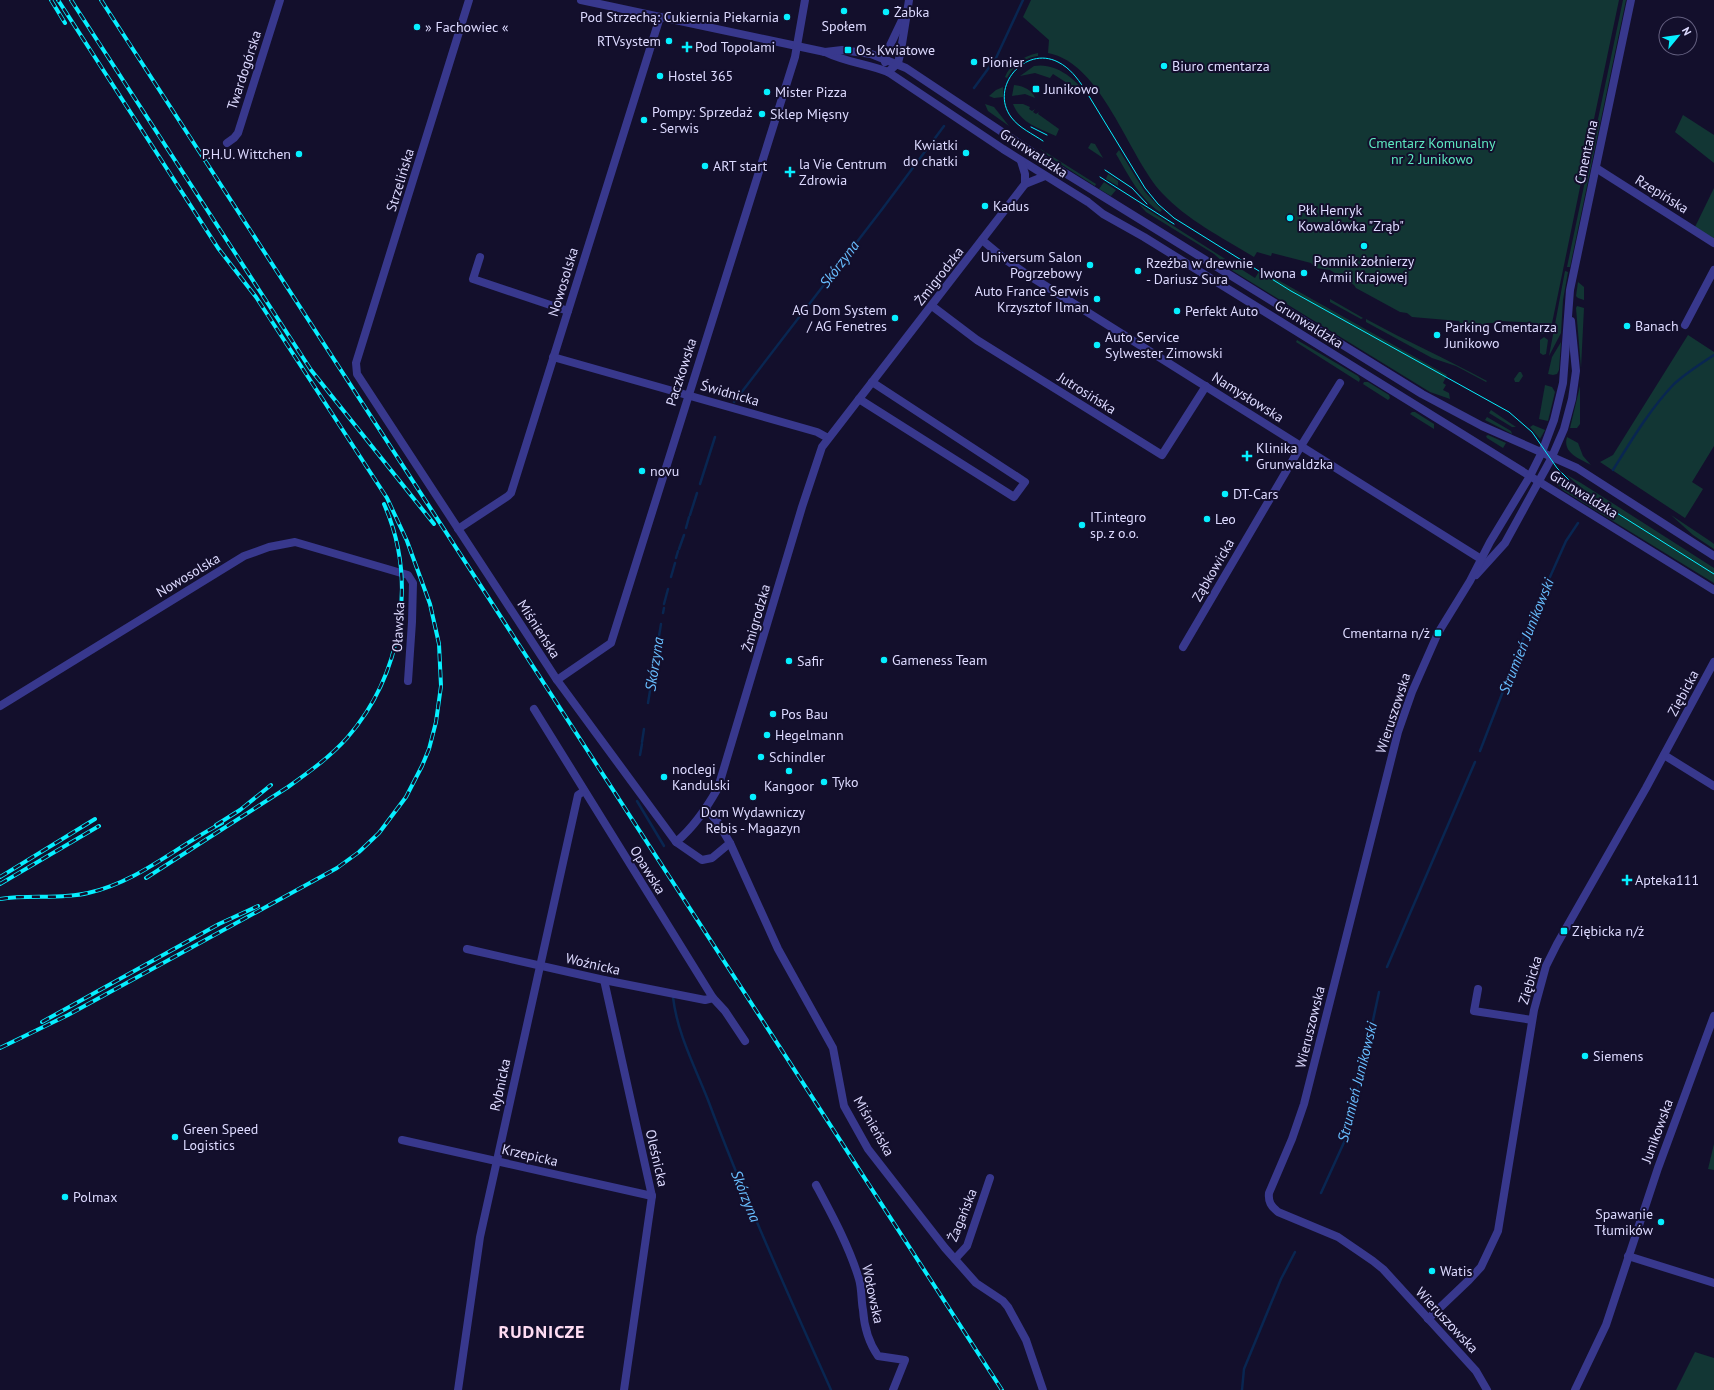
<svg xmlns="http://www.w3.org/2000/svg" width="1714" height="1390" viewBox="0 0 1714 1390" font-family="'PT Sans',sans-serif">
<style>
.green{fill:#123634}
.lines{fill:none;stroke-linecap:round;stroke-linejoin:round}
.stream{stroke:#092651;stroke-width:2.5}
.minor{stroke:#38388d;stroke-width:8}
.tram{stroke:#06efff;stroke-width:1}
.rail-casing{stroke:#06efff;stroke-width:4}
.rail{stroke:#130f2c;stroke-width:2.5;stroke-dasharray:8;stroke-linecap:butt}
.poi-dot{fill:#06efff;stroke:#130f2c;stroke-width:1.5}
.labels{text-anchor:middle;dominant-baseline:central;stroke-width:4;stroke-linejoin:round;paint-order:stroke}
.poi-label{font-size:14px;fill:#dddaff;stroke:#130f2c;text-anchor:start}
.street-label{font-size:14px;fill:#dddaff;stroke:#130f2c}
.park-label{font-size:14px;fill:#5de8c0;stroke:#130f2c}
.water-label{font-size:15px;font-style:italic;fill:#68beff;stroke:#130f2c}
.district-label{font-size:18px;font-weight:bold;letter-spacing:1px;fill:#ffdcf3;stroke:#130f2c}
</style>
<rect width="100%" height="100%" fill="#130f2c"/>
<!-- green -->
<g class="green">
<path d="M1031 0H1619L1594 119H1592L1589 133 1591 134 1550 333 1545 334H1540L1538 331V323L1500 321V323H1487L1485 332 1483 333 1478 330 1479 327 1475 325 1473 328 1460 323 1459 321 1412 317 1407 313 1400 312 1356 288 1354 285 1330 270 1316 268 1311 263 1272 253 1271 256 1257 252 1254 257C1223 238 1187 220 1162 193 1128 156 1102 63 1048 53L1049 40 1023 17Z"/>
<polygon points="1623,0 1626,0 1570,267 1567,267"/>
<path d="M1038 53V56C1024 58 1014 65 1007 78L1005 77C1010 64 1024 56 1038 53Z"/>
<path d="M1034 66C1054 62 1076 78 1086 95L1053 74 1050 78 1035 73 1020 76Z"/>
<path d="M1014 85C1022 86 1032 89 1035 98L1025 94 1012 96Z"/>
<polygon points="1003,87 1003,97 994,98 989,96 996,90"/>
<polygon points="985,104 994,107 1009,126 988,111"/>
<path d="M1013 104H1023L1030 107 1029 109 1032 111 1035 109 1033 112 1036 114 1039 112 1038 114 1059 129 1056 136C1039 128 1021 124 1013 104Z"/>
<polygon points="1683,115 1714,135 1714,163 1675,132"/>
<polygon points="1091,143 1095,144 1103,158 1088,148"/>
<polygon points="1039,148 1096,184 1095,186 1051,158"/>
<path d="M1119 150 1145 192 1162 210 1160 212C1140 199 1128 174 1116 154Z"/>
<polygon points="1108,174 1118,181 1118,186 1106,179"/>
<polygon points="1104,182 1116,190 1111,196 1099,189"/>
<polygon points="1714,188 1714,239 1695,227"/>
<polygon points="1139,204 1255,278 1260,270 1447,375 1443,383 1446,385 1443,390 1449,393 1450,399 1430,392 1233,271 1214,254 1146,212"/>
<polygon points="1565,271 1568,272 1563,300 1561,333 1549,356"/>
<polygon points="1578,282 1584,287 1584,300 1578,298 1576,296"/>
<polygon points="1330,299 1363,318 1361,319 1330,302"/>
<polygon points="1577,306 1584,308 1581,368 1576,308"/>
<path d="M1366 319C1406 341 1447 359 1487 381L1486 382 1456 366 1432 358 1366 322Z"/>
<polygon points="1688,335 1714,352 1714,446 1692,482 1703,489 1685,518 1600,462 1613,455"/>
<polygon points="1544,337 1548,340 1546,354 1543,355 1540,353 1540,340"/>
<polygon points="1297,340 1358,376 1360,379 1359,382 1296,342"/>
<polygon points="1561,342 1559,370 1557,374 1553,375 1548,374 1552,357"/>
<polygon points="1519,372 1521,372 1523,376 1519,382 1515,382 1514,379"/>
<polygon points="1364,382 1368,382 1389,395 1390,398 1388,400 1363,384"/>
<polygon points="1545,385 1552,387 1555,392 1548,421 1539,419"/>
<polygon points="1580,386 1580,424 1577,428 1570,428"/>
<polygon points="1491,410 1516,427 1512,427 1489,413"/>
<polygon points="1412,412 1415,412 1434,424 1434,429 1410,414"/>
<polygon points="1487,417 1511,431 1512,434 1485,420"/>
<polygon points="1533,425 1545,430 1540,439 1530,427"/>
<polygon points="1488,435 1506,443 1503,448 1487,438 1486,436"/>
<path d="M1567 437 1578 443 1583 456 1591 465C1580 459 1562 453 1567 437Z"/>
<polygon points="1565,474 1581,483 1714,568 1714,583 1564,491 1557,484 1556,478 1576,497 1588,505 1594,498"/>
<polygon points="1671,515 1710,541 1714,544 1714,549 1693,535"/>
<polygon points="1714,1144 1714,1170 1708,1169"/>
<polygon points="1695,1352 1714,1358 1714,1390 1676,1390"/>
</g>
<g class="lines">
<!-- stream -->
<g class="stream">
<polyline points="974,88 996,58 1023,0"/>
<polyline points="734,402 883,208 944,126"/>
<path d="M1613 470C1631 441 1650 409 1674 384 1686 373 1700 364 1714 355"/>
<polyline points="700,484 715,437"/>
<polyline points="690,515 697,493"/>
<polyline points="686,528 689,517"/>
<polyline points="679,549 684,535"/>
<polyline points="676,558 678,551"/>
<polyline points="671,577 675,563"/>
<polyline points="664,604 668,589"/>
<polyline points="663,613 664,608"/>
<polyline points="648,703 661,624"/>
<polyline points="642,742 644,729"/>
<polyline points="1480,751 1529,624 1566,541 1578,523"/>
<polyline points="640,755 642,744"/>
<polyline points="637,801 664,846"/>
<polyline points="1387,967 1475,762"/>
<path d="M673 997C677 1033 695 1067 708 1100 745 1199 788 1294 831 1390"/>
<polyline points="1321,1193 1346,1138 1362,1072 1379,992"/>
<polyline points="1242,1390 1244,1369 1281,1279 1295,1252"/>
</g>
<!-- minor -->
<g class="minor">
<polyline points="469,0 356,363 357,374 557,680 676,842 702,860 712,858 730,843"/>
<path d="M581 0 825 52C845 62 867 64 888 72L1003 149 1088 202 1103 214 1144 237 1714 590"/>
<polyline points="825,52 842,50 871,54 906,68 1044,160 1422,394 1482,426 1577,468 1714,556"/>
<polyline points="885,62 884,58 904,16"/>
<polyline points="888,72 898,63 901,50 909,0"/>
<polyline points="227,143 234,138 238,133 280,0"/>
<polyline points="1021,161 1025,174 1025,184"/>
<polyline points="1596,168 1714,243"/>
<polyline points="982,240 1006,260 1025,273 1481,559"/>
<polyline points="480,257 473,279 568,311"/>
<polyline points="932,306 977,340 1162,455 1206,386"/>
<polyline points="1685,325 1714,270"/>
<polyline points="553,357 817,432 828,438"/>
<polyline points="859,399 1014,497 1025,482 872,382"/>
<polyline points="458,529 508,496 511,493 660,17"/>
<polyline points="1476,575 1505,543 1551,459 1564,429 1572,399 1576,371 1571,321"/>
<polyline points="1183,647 1301,446 1340,383"/>
<polyline points="557,680 611,643 795,57 805,0"/>
<polyline points="0,706 244,556 269,547 295,542 408,575 413,583 412,622 408,681"/>
<polyline points="534,709 713,998 725,1011 745,1041"/>
<polyline points="1664,755 1714,786"/>
<polyline points="706,809 717,821 730,843 778,949 833,1048 844,1106 868,1149 945,1248 976,1283 1003,1301 1008,1307 1026,1340 1043,1390"/>
<path d="M676 842C694 827 706 809 718 788L802 507 822 447 1025 184 1045 176"/>
<polyline points="467,949 604,980 705,1000 713,998"/>
<polyline points="604,980 652,1196 624,1390"/>
<polyline points="1478,989 1474,1011 1532,1020"/>
<polyline points="402,1140 652,1196"/>
<path d="M816 1185C832 1215 849 1246 859 1279 862 1289 861 1300 863 1310 864 1325 869 1343 878 1356L905 1360 893 1390"/>
<polyline points="1628,1256 1714,1283"/>
<polyline points="955,1259 967,1246 990,1178"/>
<polyline points="1428,1319 1469,1280 1481,1267 1498,1231 1534,1010 1546,966 1557,944 1646,788 1714,662"/>
<polyline points="458,1390 480,1237 578,795 584,791"/>
<path d="M1487 1390 1476 1371 1383 1269 1373 1261 1338 1237 1278 1212C1271 1206 1268 1202 1269 1193L1292 1139 1304 1104 1398 732 1412 692 1438 633 1470 581 1490 542 1530 476 1542 452 1554 420 1563 383 1570 290 1631 0"/>
<polyline points="1575,1390 1606,1325 1658,1168 1714,1016"/>
</g>
<!-- tram -->
<g class="tram">
<polyline points="1031,127 1047,135"/>
<path d="M1043 141C1033 134 1019 128 1011 117 989 87 1025 45 1058 62 1070 68 1077 78 1084 88L1145 188 1158 204 1174 218 1291 291 1509 412 1532 432 1557 468 1577 488 1714 574"/>
<polyline points="1105,170 1132,188 1147,204"/>
<polyline points="1100,177 1174,224"/>
</g>
<!-- rail casing -->
<g class="rail-casing">
<g id="rail">
<polyline points="51,0 65,23"/>
<polyline points="71,0 311,370 434,524"/>
<polyline points="101,0 1002,1390"/>
<polyline points="216,825 240,810 271,785"/>
<polyline points="0,877 95,819"/>
<path d="M146 878 288 787C309 772 330 757 347 738 402 675 418 581 384 504"/>
<polyline points="0,884 99,826"/>
<path d="M0 899C29 894 59 900 88 893 138 882 177 846 222 823"/>
<polyline points="42,1022 219,924 258,906"/>
<polyline points="0,1048 68,1015 317,879 337,868 359,852 379,833 406,797 422,766 429,749 436,722 441,686 439,644 430,604 407,541 387,498 256,297 218,248 58,0"/>
</g>
</g>
<!-- rail -->
<use href="#rail" class="rail"/>
</g>
<!-- markers -->
<g class="poi-dot">
<circle cx="844" cy="11" r="4"/>
<circle cx="886" cy="12" r="4"/>
<circle cx="787" cy="17" r="4"/>
<circle cx="417" cy="27" r="4"/>
<circle cx="669" cy="41" r="4"/>
<path d="M685 41h4v4h4v4h-4v4h-4v-4h-4v-4h4z"/>
<rect x="844" y="46" width="8" height="8" rx="2"/>
<circle cx="974" cy="62" r="4"/>
<circle cx="1164" cy="66" r="4"/>
<circle cx="660" cy="76" r="4"/>
<rect x="1032" y="85" width="8" height="8" rx="2"/>
<circle cx="767" cy="92" r="4"/>
<circle cx="762" cy="114" r="4"/>
<circle cx="644" cy="120" r="4"/>
<circle cx="966" cy="153" r="4"/>
<circle cx="299" cy="154" r="4"/>
<circle cx="705" cy="166" r="4"/>
<path d="M788 166h4v4h4v4h-4v4h-4v-4h-4v-4h4z"/>
<circle cx="985" cy="206" r="4"/>
<circle cx="1290" cy="218" r="4"/>
<circle cx="1364" cy="246" r="4"/>
<circle cx="1090" cy="265" r="4"/>
<circle cx="1138" cy="271" r="4"/>
<circle cx="1304" cy="273" r="4"/>
<circle cx="1097" cy="299" r="4"/>
<circle cx="1177" cy="311" r="4"/>
<circle cx="895" cy="318" r="4"/>
<circle cx="1627" cy="326" r="4"/>
<circle cx="1437" cy="335" r="4"/>
<circle cx="1097" cy="345" r="4"/>
<path d="M1245 450h4v4h4v4h-4v4h-4v-4h-4v-4h4z"/>
<circle cx="642" cy="471" r="4"/>
<circle cx="1225" cy="494" r="4"/>
<circle cx="1207" cy="519" r="4"/>
<circle cx="1082" cy="525" r="4"/>
<rect x="1434" y="629" width="8" height="8" rx="2"/>
<circle cx="884" cy="660" r="4"/>
<circle cx="789" cy="661" r="4"/>
<circle cx="773" cy="714" r="4"/>
<circle cx="767" cy="735" r="4"/>
<circle cx="761" cy="757" r="4"/>
<circle cx="789" cy="771" r="4"/>
<circle cx="664" cy="777" r="4"/>
<circle cx="824" cy="782" r="4"/>
<circle cx="753" cy="797" r="4"/>
<path d="M1625 874h4v4h4v4h-4v4h-4v-4h-4v-4h4z"/>
<rect x="1560" y="927" width="8" height="8" rx="2"/>
<circle cx="1585" cy="1056" r="4"/>
<circle cx="175" cy="1137" r="4"/>
<circle cx="65" cy="1197" r="4"/>
<circle cx="1661" cy="1222" r="4"/>
<circle cx="1432" cy="1271" r="4"/>
</g>
<g class="labels">
<!-- poi labels -->
<g class="poi-label">
<text x="894" y="12">Żabka</text>
<text x="779" y="17" text-anchor="end">Pod Strzechą: Cukiernia Piekarnia</text>
<text x="844" y="26" text-anchor="middle">Społem</text>
<text x="425" y="27">» Fachowiec «</text>
<text x="661" y="41" text-anchor="end">RTVsystem</text>
<text x="695" y="47">Pod Topolami</text>
<text x="856" y="50">Os. Kwiatowe</text>
<text x="982" y="62">Pionier</text>
<text x="1172" y="66">Biuro cmentarza</text>
<text x="668" y="76">Hostel 365</text>
<text x="1044" y="89">Junikowo</text>
<text x="775" y="92">Mister Pizza</text>
<text x="652" y="112">Pompy: Sprzedaż<tspan x="652" dy="16">- Serwis</tspan></text>
<text x="770" y="114">Sklep Mięsny</text>
<text x="958" y="145" text-anchor="end">Kwiatki<tspan x="958" dy="16">do chatki</tspan></text>
<text x="291" y="154" text-anchor="end">P.H.U. Wittchen</text>
<text x="799" y="164">la Vie Centrum<tspan x="799" dy="16">Zdrowia</tspan></text>
<text x="713" y="166">ART start</text>
<text x="993" y="206">Kadus</text>
<text x="1298" y="210">Płk Henryk<tspan x="1298" dy="16">Kowalówka "Zrąb"</tspan></text>
<text x="1082" y="257" text-anchor="end">Universum Salon<tspan x="1082" dy="16">Pogrzebowy</tspan></text>
<text x="1364" y="261" text-anchor="middle">Pomnik żołnierzy<tspan x="1364" dy="16">Armii Krajowej</tspan></text>
<text x="1146" y="263">Rzeźba w drewnie<tspan x="1146" dy="16">- Dariusz Sura</tspan></text>
<text x="1296" y="273" text-anchor="end">Iwona</text>
<text x="1089" y="291" text-anchor="end">Auto France Serwis<tspan x="1089" dy="16">Krzysztof Ilman</tspan></text>
<text x="887" y="310" text-anchor="end">AG Dom System<tspan x="887" dy="16">/ AG Fenetres</tspan></text>
<text x="1185" y="311">Perfekt Auto</text>
<text x="1635" y="326">Banach</text>
<text x="1445" y="327">Parking Cmentarza<tspan x="1445" dy="16">Junikowo</tspan></text>
<text x="1105" y="337">Auto Service<tspan x="1105" dy="16">Sylwester Zimowski</tspan></text>
<text x="1256" y="448">Klinika<tspan x="1256" dy="16">Grunwaldzka</tspan></text>
<text x="650" y="471">novu</text>
<text x="1233" y="494">DT-Cars</text>
<text x="1090" y="517">IT.integro<tspan x="1090" dy="16">sp. z o.o.</tspan></text>
<text x="1215" y="519">Leo</text>
<text x="1430" y="633" text-anchor="end">Cmentarna n/ż</text>
<text x="892" y="660">Gameness Team</text>
<text x="797" y="661">Safir</text>
<text x="781" y="714">Pos Bau</text>
<text x="775" y="735">Hegelmann</text>
<text x="769" y="757">Schindler</text>
<text x="672" y="769">noclegi<tspan x="672" dy="16">Kandulski</tspan></text>
<text x="832" y="782">Tyko</text>
<text x="789" y="786" text-anchor="middle">Kangoor</text>
<text x="753" y="812" text-anchor="middle">Dom Wydawniczy<tspan x="753" dy="16">Rebis - Magazyn</tspan></text>
<text x="1635" y="880">Apteka111</text>
<text x="1572" y="931">Ziębicka n/ż</text>
<text x="1593" y="1056">Siemens</text>
<text x="183" y="1129">Green Speed<tspan x="183" dy="16">Logistics</tspan></text>
<text x="73" y="1197">Polmax</text>
<text x="1653" y="1214" text-anchor="end">Spawanie<tspan x="1653" dy="16">Tłumików</tspan></text>
<text x="1440" y="1271">Watis</text>
</g>
<!-- street labels -->
<g class="street-label">
<text transform="translate(244 70) rotate(-72)">Twardogórska</text>
<text transform="translate(1586 152) rotate(-78)">Cmentarna</text>
<text transform="translate(1034 153) rotate(33)">Grunwaldzka</text>
<text transform="translate(400 180) rotate(-73)">Strzelińska</text>
<text transform="translate(1662 194) rotate(32)">Rzepińska</text>
<text transform="translate(939 276) rotate(-52)">Żmigrodzka</text>
<text transform="translate(563 282) rotate(-73)">Nowosolska</text>
<text transform="translate(1309 324) rotate(32)">Grunwaldzka</text>
<text transform="translate(681 372) rotate(-72)">Paczkowska</text>
<text transform="translate(730 393) rotate(16)">Świdnicka</text>
<text transform="translate(1087 393) rotate(32)">Jutrosińska</text>
<text transform="translate(1248 397) rotate(32)">Namysłowska</text>
<text transform="translate(1584 494) rotate(32)">Grunwaldzka</text>
<text transform="translate(1213 570) rotate(-60)">Ząbkowicka</text>
<text transform="translate(188 575) rotate(-31)">Nowosolska</text>
<text transform="translate(756 618) rotate(-74)">Żmigrodzka</text>
<text transform="translate(398 627) rotate(-87)">Oławska</text>
<text transform="translate(539 629) rotate(57)">Miśnieńska</text>
<text transform="translate(1683 693) rotate(-62)">Ziębicka</text>
<text transform="translate(1393 713) rotate(-72)">Wieruszowska</text>
<text transform="translate(648 870) rotate(58)">Opawska</text>
<text transform="translate(593 964) rotate(13)">Woźnicka</text>
<text transform="translate(1530 980) rotate(-73)">Ziębicka</text>
<text transform="translate(1310 1027) rotate(-76)">Wieruszowska</text>
<text transform="translate(500 1085) rotate(-78)">Rybnicka</text>
<text transform="translate(874 1126) rotate(60)">Miśnieńska</text>
<text transform="translate(1657 1131) rotate(-70)">Junikowska</text>
<text transform="translate(530 1155) rotate(13)">Krzepicka</text>
<text transform="translate(657 1158) rotate(77)">Oleśnicka</text>
<text transform="translate(962 1215) rotate(-68)">Żagańska</text>
<text transform="translate(873 1294) rotate(78)">Wołowska</text>
<text transform="translate(1447 1320) rotate(47)">Wieruszowska</text>
</g>
<!-- park labels -->
<g class="park-label">
<text x="1432" y="143">Cmentarz Komunalny<tspan x="1432" dy="16">nr 2 Junikowo</tspan></text>
</g>
<!-- water labels -->
<g class="water-label">
<text transform="translate(839 264) rotate(-53)">Skórzyna</text>
<text transform="translate(1526 636) rotate(-68)">Strumień Junikowski</text>
<text transform="translate(654 664) rotate(-81)">Skórzyna</text>
<text transform="translate(1357 1082) rotate(-76)">Strumień Junikowski</text>
<text transform="translate(746 1196) rotate(68)">Skórzyna</text>
</g>
<!-- district labels -->
<g class="district-label">
<text x="542" y="1331">RUDNICZE</text>
</g>
</g>
<!-- north arrow -->
<g transform="translate(1678 36) rotate(61)"><circle r="19" fill="#130f2c" stroke="#646080"/>
<path d="M0-3L7 15L0 10L-7 15Z" fill="#06efff"/>
<text y="-6" font-size="11" font-weight="bold" text-anchor="middle" fill="#dddaff">N</text>
</g>
</svg>
